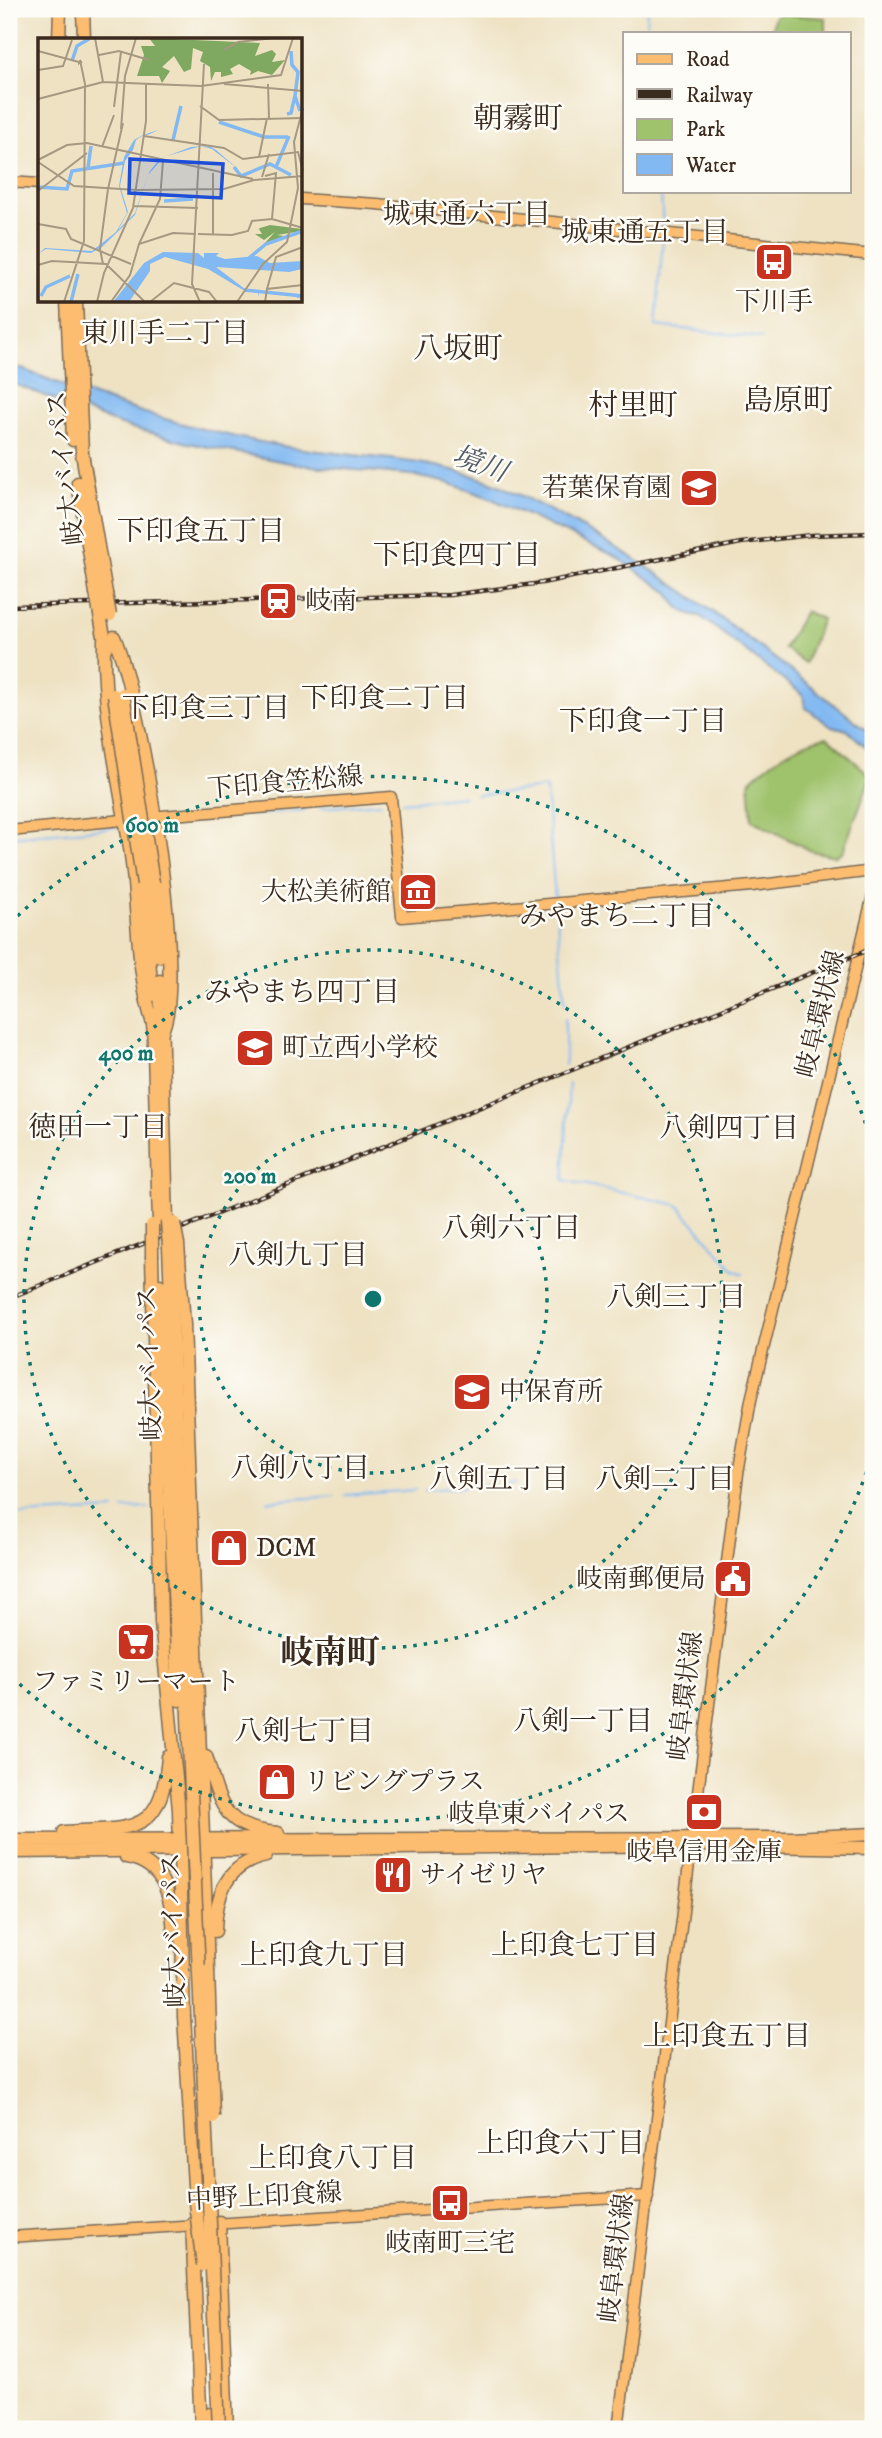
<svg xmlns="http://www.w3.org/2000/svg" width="882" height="2438" viewBox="0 0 882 2438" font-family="'IM FELL DW Pica','Noto Serif JP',serif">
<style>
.green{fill:#9fc26c;stroke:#6d7645;stroke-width:2}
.water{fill:#82b9f2;stroke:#5e7288;stroke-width:2}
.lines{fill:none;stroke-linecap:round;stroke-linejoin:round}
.stream{stroke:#82b9f2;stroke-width:2}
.major-casing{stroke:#7a6a58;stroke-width:13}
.highway-casing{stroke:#7a6a58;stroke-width:15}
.major{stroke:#fcbd6f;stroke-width:10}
.highway{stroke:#fcbd6f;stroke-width:12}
.rail-casing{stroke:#3b2a1e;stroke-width:4.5}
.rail{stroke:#fdfcf7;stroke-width:2;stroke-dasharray:5;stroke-linecap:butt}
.highway-bridge-casing{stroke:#7a6a58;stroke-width:15;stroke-linecap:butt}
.highway-bridge{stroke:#fcbd6f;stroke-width:12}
.ring{fill:none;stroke:#0f766e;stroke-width:3.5;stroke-dasharray:3.5 7}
.labels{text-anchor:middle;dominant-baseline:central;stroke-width:5;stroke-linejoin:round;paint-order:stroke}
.poi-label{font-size:26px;fill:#3b2a1e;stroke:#fdfcf7;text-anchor:start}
.street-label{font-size:26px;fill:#3b2a1e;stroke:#fdfcf7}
.neighbourhood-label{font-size:28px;fill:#3b2a1e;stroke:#fdfcf7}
.water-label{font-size:28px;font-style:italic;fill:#545c68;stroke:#fdfcf7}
.quarter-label{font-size:30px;fill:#3b2a1e;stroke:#fdfcf7}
.district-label{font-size:33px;font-weight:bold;fill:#3b2a1e;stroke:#fdfcf7}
.inset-river{fill:none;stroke:#82b9f2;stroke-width:3.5}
.inset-road{fill:none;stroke:#a69881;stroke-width:2}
.view{fill:#1d4ed8;fill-opacity:0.15;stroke:#1d4ed8;stroke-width:3.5}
.inset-edge{fill:none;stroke:#3b2a1e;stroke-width:3.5}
.centre{fill:#0f766e;stroke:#fdfcf7;stroke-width:3.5}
.ring-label{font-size:21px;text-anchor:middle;font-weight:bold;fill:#0f766e;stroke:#fdfcf7;stroke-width:5;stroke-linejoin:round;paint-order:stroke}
</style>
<rect width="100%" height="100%" fill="#fdfcf7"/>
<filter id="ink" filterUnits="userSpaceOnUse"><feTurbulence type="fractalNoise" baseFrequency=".0143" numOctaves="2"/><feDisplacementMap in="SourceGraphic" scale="14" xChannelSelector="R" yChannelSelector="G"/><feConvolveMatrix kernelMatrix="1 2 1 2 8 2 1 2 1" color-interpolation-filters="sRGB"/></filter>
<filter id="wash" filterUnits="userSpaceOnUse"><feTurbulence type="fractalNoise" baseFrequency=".00686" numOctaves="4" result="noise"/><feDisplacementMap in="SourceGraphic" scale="28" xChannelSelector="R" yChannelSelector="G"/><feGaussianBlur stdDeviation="1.57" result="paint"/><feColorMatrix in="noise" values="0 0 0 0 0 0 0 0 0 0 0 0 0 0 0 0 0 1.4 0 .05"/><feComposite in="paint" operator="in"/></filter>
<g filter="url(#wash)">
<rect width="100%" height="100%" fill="#eee2c3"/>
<!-- green -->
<g class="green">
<polygon points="778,14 826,18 826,33 772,33 774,18"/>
<polygon points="805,611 822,619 805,663 784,648"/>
<path d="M827 737 871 776 843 851 835 856 811 851 752 820 749 782C772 760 796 743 827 737Z"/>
</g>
<!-- water -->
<path class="water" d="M9 364C99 400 181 428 277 445 347 458 418 455 486 480 509 488 531 501 553 512 666 570 765 651 866 729L873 736V753L847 730 829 725 805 707 803 695 700 616C685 615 674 606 669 593L615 556 490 498 448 483 410 475 300 465 188 443 121 425 9 382Z"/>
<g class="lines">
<!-- stream -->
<g class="stream">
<polyline points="646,33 647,9"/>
<polyline points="661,191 663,230"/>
<polyline points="663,239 656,326 762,338"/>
<polyline points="476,795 546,788 555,898"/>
<polyline points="402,802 464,796"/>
<polyline points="320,808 381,803"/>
<polyline points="252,815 305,810"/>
<polyline points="161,824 230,817"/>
<polyline points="9,837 120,827"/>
<polyline points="556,908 565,1003"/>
<polyline points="565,1065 565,1018"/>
<polyline points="569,1083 564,1180 678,1205 733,1269 743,1274"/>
<polyline points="500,1484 516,1483"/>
<polyline points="425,1490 490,1485"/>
<polyline points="345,1495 415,1490"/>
<polyline points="268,1501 335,1496"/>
<polyline points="123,1509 148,1508"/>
<polyline points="20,1515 114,1510"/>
<polyline points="9,1516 11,1516"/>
</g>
</g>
</g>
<g filter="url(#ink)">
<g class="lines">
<!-- major casing -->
<g class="major-casing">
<g id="major">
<polyline points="9,182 40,184"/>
<polyline points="301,199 377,204 873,255"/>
<polyline points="149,817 391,797 402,917 752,886 873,871"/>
<polyline points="9,831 133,819"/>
<polyline points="9,2237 648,2196"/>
<polyline points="618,2429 738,1474 751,1400 873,895"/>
</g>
</g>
<!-- highway casing -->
<g class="highway-casing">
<g id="highway">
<polyline points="83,9 84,40"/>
<polyline points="59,40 60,9"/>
<polyline points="67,301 73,440"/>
<polyline points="76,301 82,453 106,593"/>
<polyline points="78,483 96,593"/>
<polyline points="100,615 106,647"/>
<path d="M114 637C140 696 188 978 162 1031"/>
<path d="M104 640C102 709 119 780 130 848 139 907 135 967 153 1024"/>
<polyline points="153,883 159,956"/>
<polyline points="143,884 152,995"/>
<polyline points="160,981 167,1221"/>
<polyline points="153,1017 159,1224"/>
<polyline points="178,1244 184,1324 208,1970"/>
<polyline points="169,1247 191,1792"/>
<polyline points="152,1257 161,1622 179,1810 184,2016"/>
<polyline points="160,1285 179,1700"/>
<path d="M206 1756C220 1803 222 1829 278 1833"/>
<path d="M64 1832C132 1827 161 1837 168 1757"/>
<polyline points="9,1840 791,1838 873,1834"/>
<polyline points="9,1852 691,1845 873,1848"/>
<path d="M126 1857C166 1863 172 1900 174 1934"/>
<path d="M215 1931C216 1893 227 1864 266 1856"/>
<polyline points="219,2222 227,2429"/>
<polyline points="192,2223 201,2429"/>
<polyline points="210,2429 210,2414"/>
</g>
</g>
<!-- major -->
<use href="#major" class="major"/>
<!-- highway -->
<use href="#highway" class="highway"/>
<!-- rail casing -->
<g class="rail-casing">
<g id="rail">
<polyline points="9,606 450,595 542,583 741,543 811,535 873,533"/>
<polyline points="9,1298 873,948"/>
</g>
</g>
<!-- rail -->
<use href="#rail" class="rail"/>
<!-- highway-bridge casing -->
<g class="highway-bridge-casing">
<g id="highway-bridge">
<polyline points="96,593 100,615"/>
<polyline points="106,593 110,615"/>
<polyline points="123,694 153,883"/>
<polyline points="114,695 143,884"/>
<polyline points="167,1221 169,1247"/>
<polyline points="174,1223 178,1244"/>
<polyline points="152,1257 152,1225"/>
<polyline points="191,1792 219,2429"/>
<polyline points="208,1970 213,2117"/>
<polyline points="184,2016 195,2203 203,2265"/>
</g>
</g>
<!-- highway-bridge -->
<use href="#highway-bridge" class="highway-bridge"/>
</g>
</g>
<!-- distance rings -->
<g class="ring">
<circle cx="373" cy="1299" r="174"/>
<circle cx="373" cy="1299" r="349"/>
<path d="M873 1452A523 523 0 0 1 10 1675M10 923A523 523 0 0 1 873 1146"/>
</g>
<!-- icons -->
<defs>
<g id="bus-square" transform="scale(2.0125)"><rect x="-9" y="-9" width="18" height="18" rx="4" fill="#c8321e" stroke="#fdfcf7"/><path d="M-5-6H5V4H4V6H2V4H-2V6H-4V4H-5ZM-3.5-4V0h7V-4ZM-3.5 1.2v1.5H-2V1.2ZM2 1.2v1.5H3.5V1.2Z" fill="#fff"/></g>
<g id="school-square" transform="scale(2.0125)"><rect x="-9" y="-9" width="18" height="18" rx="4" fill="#c8321e" stroke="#fdfcf7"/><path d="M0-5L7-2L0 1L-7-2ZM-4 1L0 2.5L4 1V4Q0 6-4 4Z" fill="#fff"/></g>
<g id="station-square" transform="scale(2.0125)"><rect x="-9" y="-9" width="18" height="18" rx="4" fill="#c8321e" stroke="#fdfcf7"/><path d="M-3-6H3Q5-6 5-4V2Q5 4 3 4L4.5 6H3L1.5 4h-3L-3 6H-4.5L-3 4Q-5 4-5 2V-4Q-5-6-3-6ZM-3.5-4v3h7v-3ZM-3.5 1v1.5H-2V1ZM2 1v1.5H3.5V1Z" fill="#fff"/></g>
<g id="museum-square" transform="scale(2.0125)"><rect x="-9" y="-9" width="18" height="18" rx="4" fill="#c8321e" stroke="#fdfcf7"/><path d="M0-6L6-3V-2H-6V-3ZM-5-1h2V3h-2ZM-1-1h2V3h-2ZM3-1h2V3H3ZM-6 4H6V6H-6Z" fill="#fff"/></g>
<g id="shop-square" transform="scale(2.0125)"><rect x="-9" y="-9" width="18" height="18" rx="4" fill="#c8321e" stroke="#fdfcf7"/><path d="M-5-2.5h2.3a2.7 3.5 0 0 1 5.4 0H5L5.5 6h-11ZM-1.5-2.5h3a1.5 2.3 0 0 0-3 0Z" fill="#fff"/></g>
<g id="civic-square" transform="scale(2.0125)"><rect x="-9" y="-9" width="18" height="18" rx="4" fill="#c8321e" stroke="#fdfcf7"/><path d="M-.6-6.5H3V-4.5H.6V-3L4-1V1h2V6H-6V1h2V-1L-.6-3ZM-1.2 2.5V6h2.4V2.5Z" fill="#fff"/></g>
<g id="supermarket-square" transform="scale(2.0125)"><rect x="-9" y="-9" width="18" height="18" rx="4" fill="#c8321e" stroke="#fdfcf7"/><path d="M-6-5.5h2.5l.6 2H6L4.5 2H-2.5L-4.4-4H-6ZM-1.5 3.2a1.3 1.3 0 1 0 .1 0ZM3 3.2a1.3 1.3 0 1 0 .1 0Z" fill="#fff"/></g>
<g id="bank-square" transform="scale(2.0125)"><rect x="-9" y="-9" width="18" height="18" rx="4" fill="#c8321e" stroke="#fdfcf7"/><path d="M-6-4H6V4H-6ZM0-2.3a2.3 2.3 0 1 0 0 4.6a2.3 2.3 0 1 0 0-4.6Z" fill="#fff"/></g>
<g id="restaurant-square" transform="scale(2.0125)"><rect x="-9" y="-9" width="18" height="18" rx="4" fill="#c8321e" stroke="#fdfcf7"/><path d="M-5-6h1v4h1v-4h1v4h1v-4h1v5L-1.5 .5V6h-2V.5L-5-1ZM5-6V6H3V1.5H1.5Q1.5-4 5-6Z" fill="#fff"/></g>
</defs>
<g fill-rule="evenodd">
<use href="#bus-square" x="774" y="262"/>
<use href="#school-square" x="699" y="488"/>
<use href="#station-square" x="278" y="601"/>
<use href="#museum-square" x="418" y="892"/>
<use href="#school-square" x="255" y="1048"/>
<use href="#school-square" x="472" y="1392"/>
<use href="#shop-square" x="229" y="1548"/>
<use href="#civic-square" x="733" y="1579"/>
<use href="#supermarket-square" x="136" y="1642"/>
<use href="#shop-square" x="277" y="1782"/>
<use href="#bank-square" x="704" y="1812"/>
<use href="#restaurant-square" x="393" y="1875"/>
<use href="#bus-square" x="450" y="2203"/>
</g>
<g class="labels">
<!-- poi labels -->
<g class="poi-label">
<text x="774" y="302" text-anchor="middle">下川手</text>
<text x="672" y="488" text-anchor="end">若葉保育園</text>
<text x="305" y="601">岐南</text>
<text x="391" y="892" text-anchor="end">大松美術館</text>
<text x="282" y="1048">町立西小学校</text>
<text x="499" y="1392">中保育所</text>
<text x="256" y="1548">DCM</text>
<text x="706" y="1579" text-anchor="end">岐南郵便局</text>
<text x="136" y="1682" text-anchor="middle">ファミリーマート</text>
<text x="304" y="1782">リビングプラス</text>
<text x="704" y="1852" text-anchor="middle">岐阜信用金庫</text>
<text x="420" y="1875">サイゼリヤ</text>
<text x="450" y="2243" text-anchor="middle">岐南町三宅</text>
</g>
<!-- street labels -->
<g class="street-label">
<text transform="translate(66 468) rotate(-97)">岐大バイパス</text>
<text transform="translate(285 783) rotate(-5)">下印食笠松線</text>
<text transform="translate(821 1014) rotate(-76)">岐阜環状線</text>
<text transform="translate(150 1363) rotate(-92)">岐大バイパス</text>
<text transform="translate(686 1696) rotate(-83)">岐阜環状線</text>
<text x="539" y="1814">岐阜東バイパス</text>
<text transform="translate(174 1930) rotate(-92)">岐大バイパス</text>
<text transform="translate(264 2197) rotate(-3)">中野上印食線</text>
<text transform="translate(617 2258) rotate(-83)">岐阜環状線</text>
</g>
<!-- neighbourhood labels -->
<g class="neighbourhood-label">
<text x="467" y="214">城東通六丁目</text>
<text x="645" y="232">城東通五丁目</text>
<text x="165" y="333">東川手二丁目</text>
<text x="201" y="531">下印食五丁目</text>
<text x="457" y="555">下印食四丁目</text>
<text x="385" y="698">下印食二丁目</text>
<text x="206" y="708">下印食三丁目</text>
<text x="643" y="721">下印食一丁目</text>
<text x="617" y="916">みやまち二丁目</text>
<text x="302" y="992">みやまち四丁目</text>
<text x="98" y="1127">徳田一丁目</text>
<text x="729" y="1128">八剣四丁目</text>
<text x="511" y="1228">八剣六丁目</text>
<text x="298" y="1255">八剣九丁目</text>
<text x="676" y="1297">八剣三丁目</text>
<text x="300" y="1468">八剣八丁目</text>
<text x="499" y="1479">八剣五丁目</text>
<text x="665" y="1479">八剣二丁目</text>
<text x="583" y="1721">八剣一丁目</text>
<text x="304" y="1731">八剣七丁目</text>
<text x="575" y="1945">上印食七丁目</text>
<text x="324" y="1955">上印食九丁目</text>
<text x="727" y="2036">上印食五丁目</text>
<text x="561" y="2143">上印食六丁目</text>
<text x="333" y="2158">上印食八丁目</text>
</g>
<!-- water labels -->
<g class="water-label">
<text transform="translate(480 464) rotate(20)">境川</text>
</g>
<!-- quarter labels -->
<g class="quarter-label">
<text x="518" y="119">朝霧町</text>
<text x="458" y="349">八坂町</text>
<text x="788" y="401">島原町</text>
<text x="633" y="406">村里町</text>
</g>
<!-- district labels -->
<g class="district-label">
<text x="330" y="1653">岐南町</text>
</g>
</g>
<!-- overview -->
<g transform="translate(38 38)">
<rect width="264" height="264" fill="#eee2c3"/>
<path d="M111 0 222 5 217 18 234 12 238 16 234 24 247 22 234 37 220 33 212 37 213 33 201 26 192 31 195 36 183 39V34H177L173 43 172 29 162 23 165 14 155 10 153 31 146 34 136 18 124 29 132 33 124 45 121 38H99L106 17 103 8H117ZM232 187 264 191V193L239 197 246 198 226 206 237 194 226 202 217 196H224L221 191 218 193 222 190Z" fill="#7fa860"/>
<path d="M120 92 112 96 104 98 98 102 95 112 87 123 82 148 90 174 80 192 97 175 110 137 112 133 116 128 121 122 124 120 153 109 165 108 173 109 178 112 200 131 174 111 163 108 126 119 110 137 97 177 64 209 53 215 8 211 0 216 7 210 54 213 78 194 89 175 81 148 86 119 96 102 105 97ZM125 214 160 215 166 220V215H181L178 218 187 221 219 218 232 225 264 223V231L251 234 178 229 207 251 256 256 264 261 245 255H221L220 259V255L205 252 170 231 127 219 112 226V233L91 264H75L106 225Z" fill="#82b9f2"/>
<path class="inset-river" d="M253 13 254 27 260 34 257 58 262 73M34 23 39 8 51 1M249 76 253 75 257 58M181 84 226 99H250M135 102 143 68M196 129 203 138 232 126 253 137M238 129 251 98M50 130 53 108M0 149 29 151 34 133 86 125M126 163 155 161M211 220 228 206 265 193M206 252 265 258M3 258 8 249 32 238M33 264 40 236"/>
<path class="inset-road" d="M57 0 65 44 163 48M186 12 200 4 236 0M0 13 41 24V25L42 24H43L42 22 47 46 46 203 26 264M61 17 81 13 111 22M0 32 25 28 34 2M186 46 265 53M230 46 231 80M163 48 243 37 255 0M0 61 65 44M162 68 181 82 265 80M76 69 83 14M83 91 87 38 98 0M106 98 186 110 205 121 260 114 265 133M64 109 76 77M221 119 229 80M0 122 29 107 49 105 215 141M0 124 36 148 99 152 186 151 216 142 265 138M227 138 238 135 234 181M224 139 231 116M70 151 85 85M0 153 49 115M96 168 160 170M0 186 28 191 33 201 93 226M160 196 194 197 210 193 214 183 234 181 265 190M175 197V135M101 206 122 161 125 123M0 222V263M65 226 62 211 70 151M0 227 14 223 68 226 107 264M229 251 238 219 265 209M59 264 66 235 95 170 108 83V45M73 264 92 237 101 206 135 195 158 196M112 264 136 245 171 254 179 264M162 264 154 246 166 26M199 264 225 226 249 204 260 150 256 104 265 70M227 264 229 251 265 247"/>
<path class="view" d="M92 121 185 126 183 160 91 155Z"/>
<rect width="264" height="264" class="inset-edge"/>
</g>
<circle cx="373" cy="1299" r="10" class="centre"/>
<g class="ring-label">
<text x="152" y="832">600 m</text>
<text x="126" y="1060">400 m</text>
<text x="250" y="1183">200 m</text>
</g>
<!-- margin -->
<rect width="882" height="2438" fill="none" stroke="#fdfcf7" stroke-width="35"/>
<!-- legend -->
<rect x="623" y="32" width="228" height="161" fill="#fdfcf7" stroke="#afa8a0" stroke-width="2"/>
<rect x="637" y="54" width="35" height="10" fill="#fcbd6f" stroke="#afa8a0" stroke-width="2"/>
<text x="686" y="66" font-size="21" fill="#3b2a1e">Road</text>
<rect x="637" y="89" width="35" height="10" fill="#3b2a1e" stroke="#afa8a0" stroke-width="2"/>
<text x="686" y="102" font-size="21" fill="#3b2a1e">Railway</text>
<rect x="637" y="119" width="35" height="21" fill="#9fc26c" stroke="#afa8a0" stroke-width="2"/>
<text x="686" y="136" font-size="21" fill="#3b2a1e">Park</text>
<rect x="637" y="154" width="35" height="21" fill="#82b9f2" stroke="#afa8a0" stroke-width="2"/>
<text x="686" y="172" font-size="21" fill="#3b2a1e">Water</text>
</svg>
